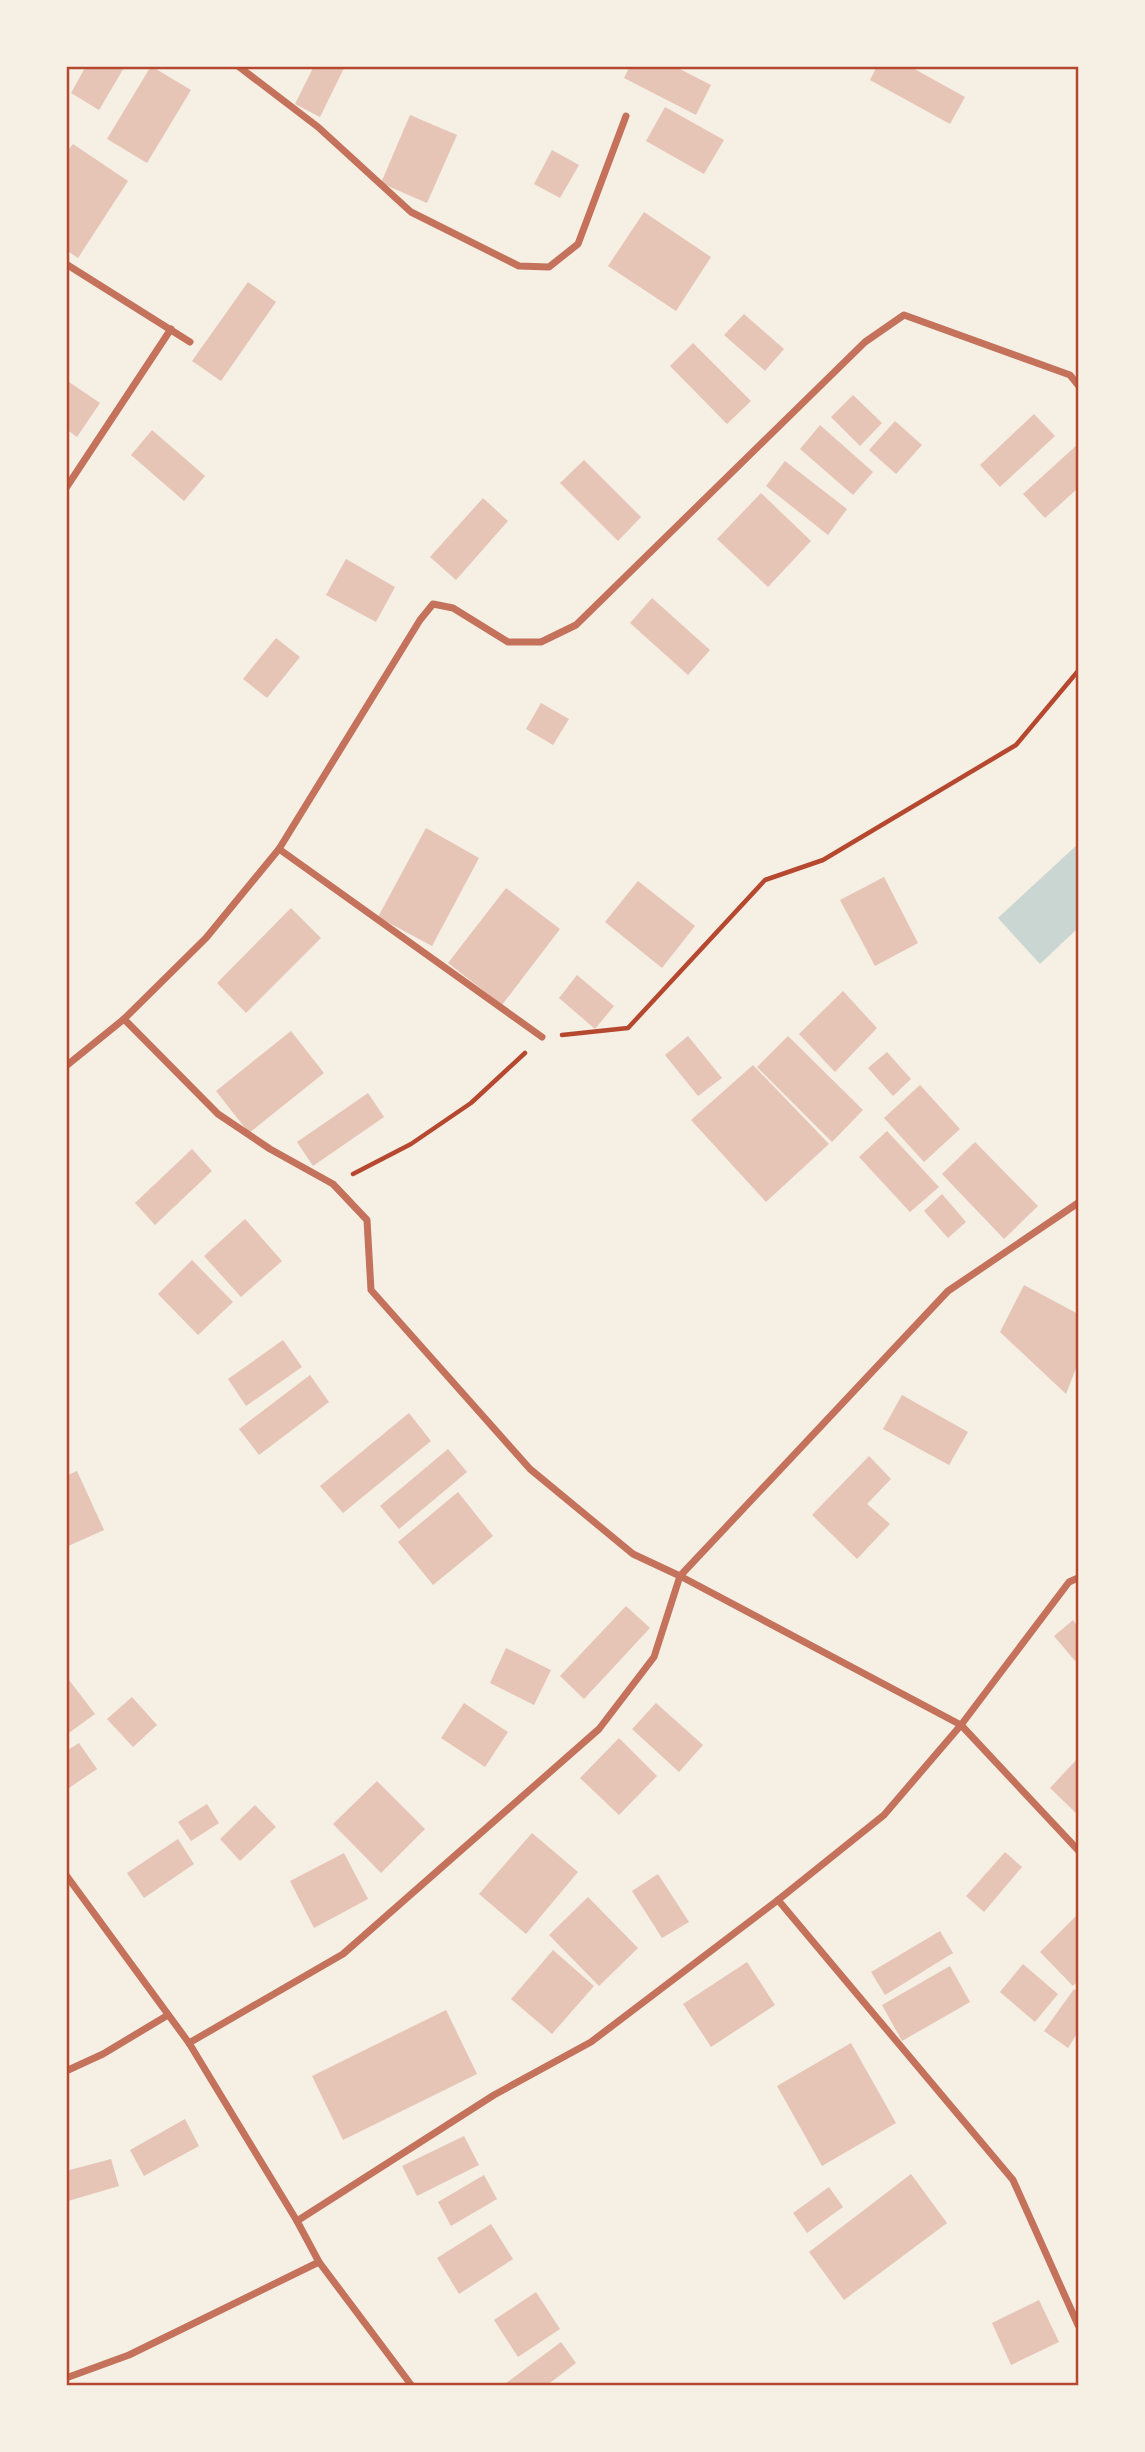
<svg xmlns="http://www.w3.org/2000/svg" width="1145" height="2452" viewBox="0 0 1145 2452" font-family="'IBM Plex Sans',sans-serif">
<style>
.water{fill:#c9d6d2}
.building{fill:#e6c5b7}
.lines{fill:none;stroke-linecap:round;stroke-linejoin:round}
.path{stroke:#b5482f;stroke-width:4.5}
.minor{stroke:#c5725c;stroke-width:7}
.neatline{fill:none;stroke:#b5482f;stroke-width:2.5}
</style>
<rect width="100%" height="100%" fill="#f6efe4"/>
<!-- water -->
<polygon class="water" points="1078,844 1078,928 1040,964 998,918"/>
<!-- building -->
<g class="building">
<polygon points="86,66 125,66 99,110 71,93"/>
<polygon points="151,66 191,90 147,163 107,139"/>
<polygon points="314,66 345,66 320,117 295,104"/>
<polygon points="630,66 674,66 711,85 696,115 624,78"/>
<polygon points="877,66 909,66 965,97 950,124 870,80"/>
<polygon points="665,107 724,140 704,174 646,141"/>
<polygon points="410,115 457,135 427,203 381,183"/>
<polygon points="73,144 128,181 78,258 66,250 66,153"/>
<polygon points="552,150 579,165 560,198 534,184"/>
<polygon points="644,212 711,257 676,311 608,266"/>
<polygon points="248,282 276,302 221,381 192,361"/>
<polygon points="744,314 784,349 765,371 724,335"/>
<polygon points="693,343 751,401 727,424 670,366"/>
<polygon points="66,380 100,403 77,437 66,429"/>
<polygon points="853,395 882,423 860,446 831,417"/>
<polygon points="1034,414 1055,436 1000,487 980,465"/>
<polygon points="895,421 922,445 896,474 869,450"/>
<polygon points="820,425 873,472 853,495 800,449"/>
<polygon points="152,430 205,476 184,501 131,455"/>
<polygon points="1078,444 1078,488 1045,518 1023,494"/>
<polygon points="584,460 641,517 618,541 560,483"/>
<polygon points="785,461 847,509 828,535 766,486"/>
<polygon points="761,493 811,541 768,587 717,539"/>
<polygon points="483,498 508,521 456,580 430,557"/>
<polygon points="346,559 395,587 376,622 326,595"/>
<polygon points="652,598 710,650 688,675 630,623"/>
<polygon points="276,638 300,657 267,698 243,679"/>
<polygon points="541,703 569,719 553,745 526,729"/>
<polygon points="426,828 479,858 432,946 378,917"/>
<polygon points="884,877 918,943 875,966 840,900"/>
<polygon points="638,881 695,926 662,968 605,922"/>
<polygon points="506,888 560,929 502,1005 448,963"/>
<polygon points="291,908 321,938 246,1013 217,983"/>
<polygon points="577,975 614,1006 595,1029 559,998"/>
<polygon points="843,991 877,1028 835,1072 799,1034"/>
<polygon points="291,1031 324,1073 249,1133 216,1091"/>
<polygon points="688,1036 722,1078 698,1096 665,1055"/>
<polygon points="788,1036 863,1110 832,1142 757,1067"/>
<polygon points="887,1052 911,1079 893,1096 868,1068"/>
<polygon points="753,1065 829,1144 766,1202 691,1120"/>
<polygon points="920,1085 960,1129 924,1162 884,1118"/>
<polygon points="368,1093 384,1117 313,1166 297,1142"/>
<polygon points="887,1131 939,1187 910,1212 859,1157"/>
<polygon points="975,1142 1038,1206 1004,1239 942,1174"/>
<polygon points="192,1149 212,1171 155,1225 135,1203"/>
<polygon points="942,1194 966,1222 948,1238 924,1211"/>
<polygon points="245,1219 282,1261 241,1297 204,1256"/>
<polygon points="192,1260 233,1302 198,1335 158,1294"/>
<polygon points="1024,1285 1078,1314 1078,1363 1066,1394 1000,1332"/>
<polygon points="283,1340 302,1367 246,1406 228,1379"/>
<polygon points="310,1375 329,1402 259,1455 239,1429"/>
<polygon points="902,1395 968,1432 949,1465 883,1429"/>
<polygon points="409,1413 431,1441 343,1513 320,1486"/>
<polygon points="448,1449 467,1472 399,1529 380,1506"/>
<polygon points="869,1456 891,1479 867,1504 890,1524 857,1559 812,1515"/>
<polygon points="77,1471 104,1530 66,1547 66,1476"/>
<polygon points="458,1492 493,1536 433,1585 398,1542"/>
<polygon points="626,1606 650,1628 584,1699 560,1676"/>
<polygon points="1073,1620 1078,1627 1078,1658 1075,1661 1054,1636"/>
<polygon points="506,1648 551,1670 534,1705 490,1683"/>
<polygon points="66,1676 95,1714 66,1735"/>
<polygon points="132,1697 157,1725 133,1747 107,1719"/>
<polygon points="464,1703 508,1732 485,1767 441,1738"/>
<polygon points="656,1703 703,1745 679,1772 632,1729"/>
<polygon points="619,1738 657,1776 619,1815 580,1778"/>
<polygon points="79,1743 97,1769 66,1790 66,1751"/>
<polygon points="1078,1758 1078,1810 1076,1813 1050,1788"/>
<polygon points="377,1781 425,1829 381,1873 333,1824"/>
<polygon points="207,1804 219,1823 191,1841 178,1822"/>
<polygon points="255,1805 276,1827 240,1861 220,1839"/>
<polygon points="532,1833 578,1872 526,1934 479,1894"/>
<polygon points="178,1839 194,1864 144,1898 127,1873"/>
<polygon points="1005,1852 1022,1867 984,1912 966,1896"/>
<polygon points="344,1853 368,1899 314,1928 290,1881"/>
<polygon points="658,1874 689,1922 662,1938 632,1891"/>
<polygon points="588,1897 638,1948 599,1986 549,1935"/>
<polygon points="1078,1914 1078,1981 1073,1986 1040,1952"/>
<polygon points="940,1931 953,1953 885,1995 871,1972"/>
<polygon points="553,1950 594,1986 552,2034 511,1999"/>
<polygon points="747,1962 775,2005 711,2047 683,2004"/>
<polygon points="1023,1964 1058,1994 1035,2022 1000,1992"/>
<polygon points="950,1966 970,2002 902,2041 882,2005"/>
<polygon points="1074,1989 1078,1992 1078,2032 1068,2048 1044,2031"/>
<polygon points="446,2010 477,2074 343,2140 312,2076"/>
<polygon points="851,2043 896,2123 822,2166 777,2086"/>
<polygon points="185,2119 199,2146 144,2176 130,2150"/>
<polygon points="464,2136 479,2165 417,2196 402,2166"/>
<polygon points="111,2159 119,2186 68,2201 66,2171"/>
<polygon points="911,2174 947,2223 844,2300 809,2252"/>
<polygon points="484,2175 497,2199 451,2226 438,2202"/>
<polygon points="829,2187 843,2207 807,2233 793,2213"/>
<polygon points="491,2224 513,2259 459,2294 437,2258"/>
<polygon points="536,2292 560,2329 518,2357 494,2320"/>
<polygon points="1039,2300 1059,2342 1011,2365 992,2323"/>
<polygon points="561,2342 576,2363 546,2386 506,2386 505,2384"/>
</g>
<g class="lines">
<!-- path -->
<g class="path">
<polyline points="562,1035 628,1028 765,880 823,860 1016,745 1078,671"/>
<polyline points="353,1174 411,1144 471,1103 525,1053"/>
</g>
<!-- minor -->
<g class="minor">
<polyline points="238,66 318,127 411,212 519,266 549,267 578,244 626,116"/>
<polyline points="66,264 190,342"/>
<polyline points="66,488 171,329"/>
<polyline points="279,849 542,1037"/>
<polyline points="124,1019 218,1114 270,1149 333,1184 367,1220 371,1290 530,1469 633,1554 680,1576 961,1725 1078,1850"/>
<polyline points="66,1066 124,1019 206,938 279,849 420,620 433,604 453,608 508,642 541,642 576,625 865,342 904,315 1070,375 1078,385"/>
<polyline points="66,1875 189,2043 297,2221 319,2262 412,2386"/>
<polyline points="778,1900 1013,2180 1078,2325"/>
<polyline points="189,2043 343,1954 599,1729 654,1657 680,1576 948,1291 1078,1203"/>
<polyline points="66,2071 103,2054 168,2015"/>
<polyline points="297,2221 494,2095 591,2042 778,1900 884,1815 961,1725 1069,1582 1078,1578"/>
<polyline points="66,2378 129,2355 319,2262"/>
</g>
</g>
<!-- border -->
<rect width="1145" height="2452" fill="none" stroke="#f6efe4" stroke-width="136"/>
<rect x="68" y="68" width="1009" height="2316" class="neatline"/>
</svg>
